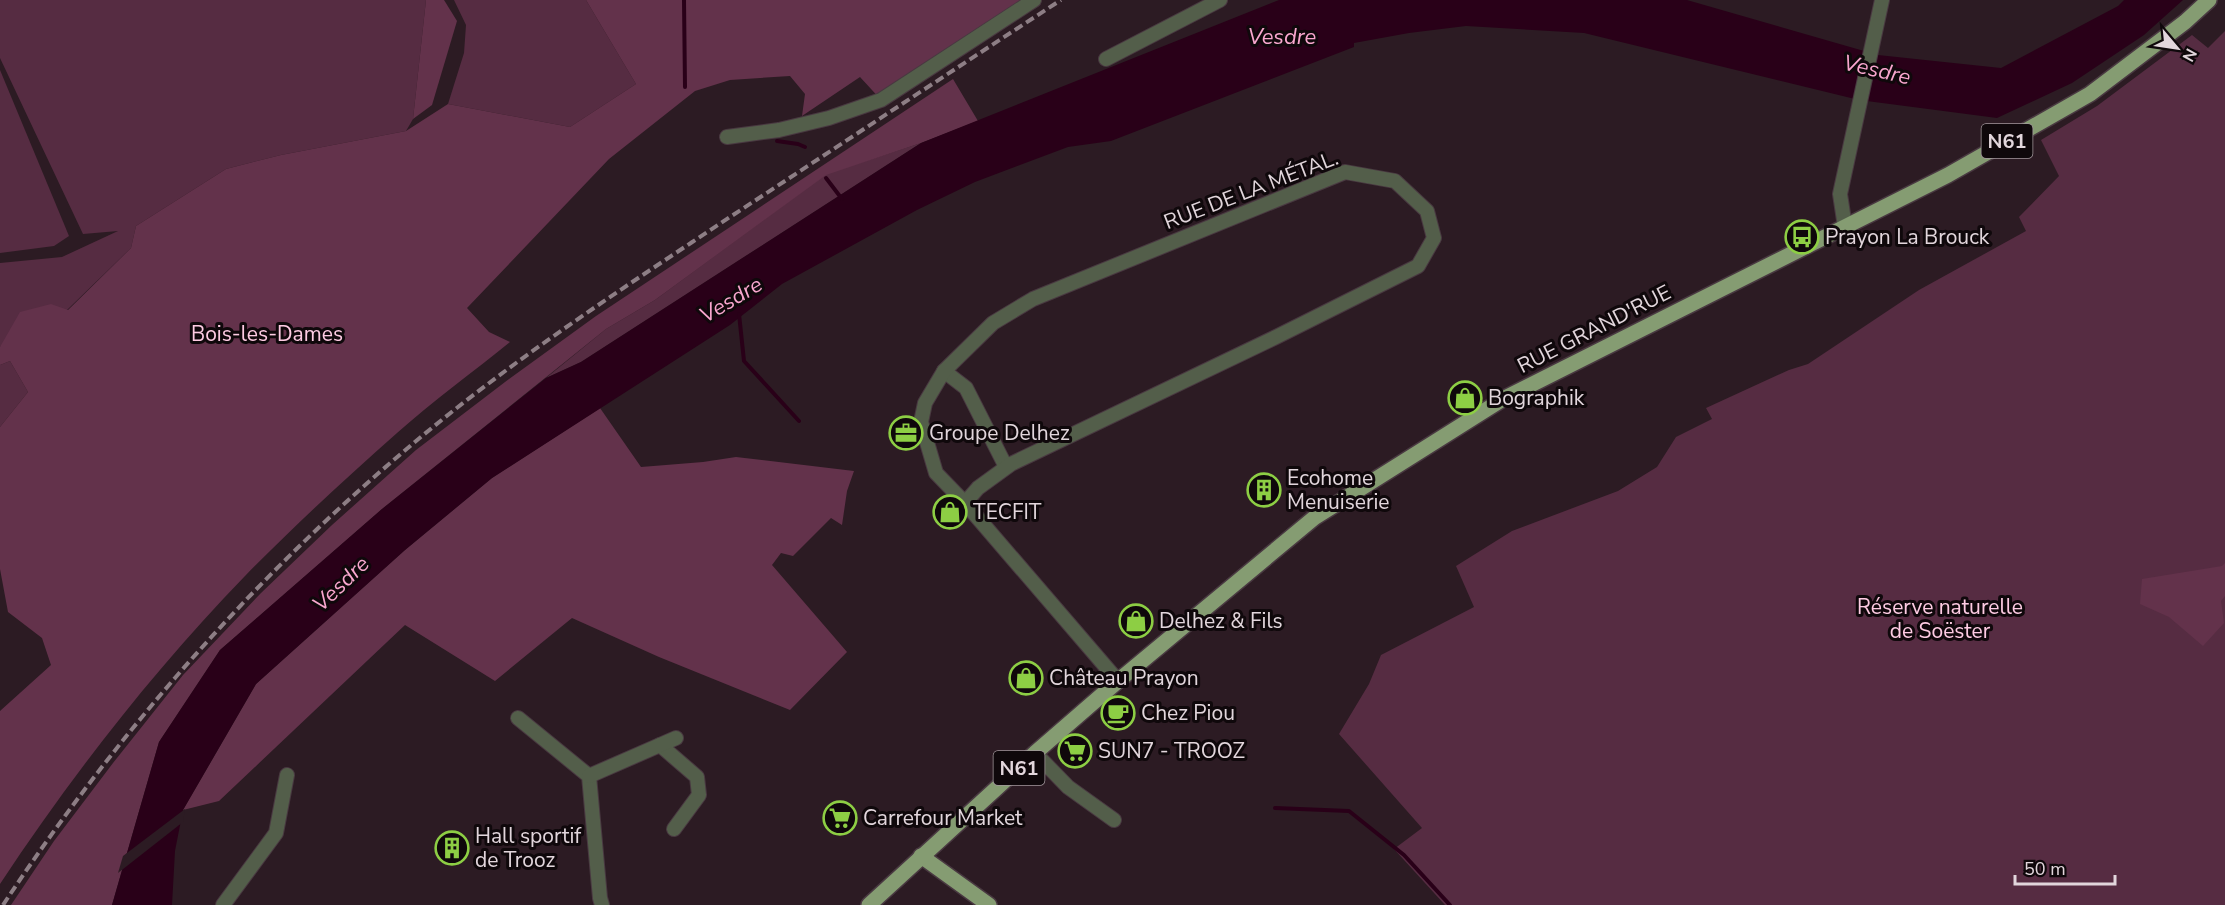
<svg xmlns="http://www.w3.org/2000/svg" width="2225" height="905" viewBox="0 0 2225 905" font-family="'Nunito Sans',sans-serif">
<style>
.green{fill:#562c42}
.forest{fill:#63324b}
.water{fill:#290018}
.pier{fill:#2c1b23}
.lines{fill:none;stroke-linecap:round;stroke-linejoin:round}
.stream{stroke:#290018;stroke-width:4}
.minor-casing{stroke:#493941;stroke-width:16}
.major-casing{stroke:#493941;stroke-width:18}
.minor{stroke:#535e4a;stroke-width:14}
.major{stroke:#859c72;stroke-width:15}
.rail{stroke:#8d7e85;stroke-width:4;stroke-dasharray:9 4.5;stroke-linecap:butt}
.labels{text-anchor:middle;dominant-baseline:central;stroke-width:6;stroke-linejoin:round;paint-order:stroke}
.shield{fill:#0f080b;stroke:#a3989d;stroke-width:1.5}
.shield-label{font-size:20px;font-weight:bold;fill:#e2d6dc}
.street-label{font-size:21px;fill:#e2d6dc;stroke:#0f080b}
.poi-label{font-size:21px;fill:#e2d6dc;stroke:#0f080b;text-anchor:start}
.park-label{font-size:21px;fill:#fecbe3;stroke:#0f080b}
.water-label{font-size:22px;font-style:italic;fill:#f8a6ce;stroke:#0f080b}
</style>
<rect width="100%" height="100%" fill="#2c1b23"/>
<!-- green -->
<g class="green">
<polygon points="0,0 426,0 413,119 406,131 281,155 226,169 136,226 131,248 67,310 0,347 0,263 62,257 118,231 83,234 0,58"/>
<polygon points="454,0 586,0 636,84 570,127 448,104 464,53 466,25"/>
<polygon points="2225,31 2225,905 1445,905 1394,849 1422,828 1339,734 1369,684 1381,655 1474,607 1456,566 1512,531 1618,491 1657,467 1676,437 1712,419 1706,408 1789,370 1808,364 1919,290 2026,231 2019,217 2059,176 2041,140 2097,106 2192,35 2208,48"/>
<polygon points="0,70 69,236 54,246 0,253"/>
<polygon points="921,143 581,362 546,378 606,329 655,300 826,174"/>
<polygon points="10,361 28,392 0,427 0,365"/>
</g>
<!-- forest -->
<g class="forest">
<polygon points="426,0 444,0 457,21 432,105 413,119"/>
<path d="M586 0H1030L883 102 860 77 802 116 805 94 790 76 730 80 695 91 609 159 467 308 489 332 510 342C473 372 433 401 397 433 345 479 294 526 245 576 154 670 72 775 0 884V711L51 665 42 638 8 612 0 569V427L28 392 10 361 0 365V347L20 312 51 304 68 310 131 248 136 226 226 169 281 155 406 131 448 104 570 127 636 84Z"/>
<polygon points="953,79 978,121 921,143 826,175 655,300 606,329 382,509 220,650 159,742 112,905 11,905 54,841 113,763 183,675 261,593 332,525 416,450 505,382 596,316"/>
<polygon points="600,408 641,467 703,462 736,457 854,471 847,491 842,525 831,518 793,556 781,553 772,565 847,652 790,710 659,657 572,618 495,681 405,625 219,801 183,810 256,684 405,550 492,478"/>
<polygon points="2225,563 2225,596 2221,601 2224,623 2203,646 2169,617 2140,604 2142,579 2222,566"/>
</g>
<!-- water -->
<polygon class="water" points="1279,0 1687,0 1878,55 2001,68 2118,6 2124,0 2183,0 2144,35 2072,83 1997,118 1859,100 1584,33 1466,26 1409,33 1354,43 1354,47 1111,141 1068,147 975,182 917,210 782,284 730,325 492,478 405,550 256,684 183,810 175,851 172,905 112,905 159,742 220,650 382,509 546,378 581,362 921,143"/>
<!-- pier -->
<polygon class="pier" points="185,809 183,822 118,873 123,856"/>
<g class="lines">
<!-- stream -->
<g class="stream">
<polyline points="684,0 685,87"/>
<polyline points="777,141 798,144 805,147"/>
<polyline points="826,178 842,199"/>
<polyline points="739,314 744,361 799,421"/>
<polyline points="1275,808 1349,811 1404,855 1450,905"/>
</g>
<!-- minor casing -->
<g class="minor-casing">
<g id="minor">
<polyline points="1106,59 1220,0"/>
<polyline points="727,137 779,130 829,118 881,100 1034,0"/>
<polyline points="1845,227 1840,194 1882,0"/>
<polyline points="944,371 966,388 1006,467"/>
<polyline points="965,503 978,488 1011,464 1276,337 1418,266 1434,238 1427,211 1395,181 1345,172 1033,299 993,323 944,371 925,403 921,422 936,473 965,503 1118,681"/>
<polyline points="518,718 589,776 600,898 602,905"/>
<polyline points="660,745 697,777 699,795 674,829"/>
<polyline points="1035,753 1068,787 1114,820"/>
<polyline points="589,776 676,738"/>
<polyline points="223,905 276,833 287,775"/>
</g>
</g>
<!-- major casing -->
<g class="major-casing">
<g id="major">
<polyline points="921,856 989,905"/>
<polyline points="869,905 1035,753 1118,681 1314,518 1503,399 1948,175 2090,94 2185,22 2209,0"/>
</g>
</g>
<!-- minor -->
<use href="#minor" class="minor"/>
<!-- major -->
<use href="#major" class="major"/>
<!-- rail -->
<path class="rail" d="M3 905C116 734 252 579 409 447 509 362 620 290 730 217 840 145 950 72 1061 0"/>
</g>
<!-- icons -->
<defs>
<g id="bus-ring" transform="scale(1.725)"><circle r="9.5" fill="#0f080b" stroke="#8dce44" stroke-width="1.5"/><path d="M-5-6H5V4H4V6H2V4H-2V6H-4V4H-5ZM-3.5-4V0h7V-4ZM-3.5 1.2v1.5H-2V1.2ZM2 1.2v1.5H3.5V1.2Z" fill="#8dce44"/></g>
<g id="shop-ring" transform="scale(1.725)"><circle r="9.5" fill="#0f080b" stroke="#8dce44" stroke-width="1.5"/><path d="M-5-2.5h2.3a2.7 3.5 0 0 1 5.4 0H5L5.5 6h-11ZM-1.5-2.5h3a1.5 2.3 0 0 0-3 0Z" fill="#8dce44"/></g>
<g id="office-ring" transform="scale(1.725)"><circle r="9.5" fill="#0f080b" stroke="#8dce44" stroke-width="1.5"/><path d="M-6-3h4V-5.5h4V-3h4V5H-6ZM-1-4.5V-3h2v-1.5ZM-6 0V1H6V0Z" fill="#8dce44"/></g>
<g id="building-ring" transform="scale(1.725)"><circle r="9.5" fill="#0f080b" stroke="#8dce44" stroke-width="1.5"/><path d="M-4-6H4V6H1V3H-1V6H-4ZM-2.5-4.3h1.7v1.8h-1.7ZM.8-4.3h1.7v1.8H.8ZM-2.5-1h1.7V.8h-1.7ZM.8-1h1.7V.8H.8Z" fill="#8dce44"/></g>
<g id="cafe-ring" transform="scale(1.725)"><circle r="9.5" fill="#0f080b" stroke="#8dce44" stroke-width="1.5"/><path d="M-5.5-4.5H6V0H3Q3 3.5 0 3.5H-2.5Q-5.5 3.5-5.5 0ZM3-3.2v2h1.7v-2ZM-6 4.5H4V6H-6Z" fill="#8dce44"/></g>
<g id="supermarket-ring" transform="scale(1.725)"><circle r="9.5" fill="#0f080b" stroke="#8dce44" stroke-width="1.5"/><path d="M-6-5.5h2.5l.6 2H6L4.5 2H-2.5L-4.4-4H-6ZM-1.5 3.2a1.3 1.3 0 1 0 .1 0ZM3 3.2a1.3 1.3 0 1 0 .1 0Z" fill="#8dce44"/></g>
</defs>
<g fill-rule="evenodd">
<use href="#bus-ring" x="1802" y="237"/>
<use href="#shop-ring" x="1465" y="398"/>
<use href="#office-ring" x="906" y="433"/>
<use href="#building-ring" x="1264" y="490"/>
<use href="#shop-ring" x="950" y="512"/>
<use href="#shop-ring" x="1136" y="621"/>
<use href="#shop-ring" x="1026" y="678"/>
<use href="#cafe-ring" x="1118" y="713"/>
<use href="#supermarket-ring" x="1075" y="751"/>
<use href="#supermarket-ring" x="840" y="818"/>
<use href="#building-ring" x="452" y="848"/>
</g>
<g class="labels">
<!-- shield labels -->
<g class="shield">
<rect x="1981.5" y="124" width="51" height="34" rx="4.5"/>
<rect x="993.5" y="751" width="51" height="34" rx="4.5"/>
</g>
<g class="shield-label">
<text x="2007" y="141">N61</text>
<text x="1019" y="768">N61</text>
</g>
<!-- street labels -->
<g class="street-label">
<text transform="translate(1251 190) rotate(-21)">RUE DE LA MÉTAL.</text>
<text transform="translate(1594 329) rotate(-27)">RUE GRAND'RUE</text>
</g>
<!-- poi labels -->
<g class="poi-label">
<text x="1825" y="237">Prayon La Brouck</text>
<text x="1488" y="398">Bographik</text>
<text x="929" y="433">Groupe Delhez</text>
<text x="1287" y="478">Ecohome<tspan x="1287" dy="24">Menuiserie</tspan></text>
<text x="973" y="512">TECFIT</text>
<text x="1159" y="621">Delhez &amp; Fils</text>
<text x="1049" y="678">Château Prayon</text>
<text x="1141" y="713">Chez Piou</text>
<text x="1098" y="751">SUN7 - TROOZ</text>
<text x="863" y="818">Carrefour Market</text>
<text x="475" y="836">Hall sportif<tspan x="475" dy="24">de Trooz</tspan></text>
</g>
<!-- park labels -->
<g class="park-label">
<text x="267" y="334">Bois-les-Dames</text>
<text x="1940" y="607">Réserve naturelle<tspan x="1940" dy="24">de Soëster</tspan></text>
</g>
<!-- water labels -->
<g class="water-label">
<text x="1282" y="37">Vesdre</text>
<text transform="translate(1877 70) rotate(13)">Vesdre</text>
<text transform="translate(731 300) rotate(-31)">Vesdre</text>
<text transform="translate(341 584) rotate(-44)">Vesdre</text>
</g>
</g>
<!-- north arrow -->
<g transform="translate(2177 48) rotate(119)" stroke="#0f080b" stroke-width="4.5" paint-order="stroke">
<path d="M0-4.5L10 22L0 15L-10 22Z" fill="#e2d6dc"/>
<text y="-9" font-size="16" font-weight="bold" text-anchor="middle" fill="#e2d6dc">N</text>
</g>
<!-- scale -->
<path d="M2015 875v9h100v-9" fill="none" stroke="#e2d6dc" stroke-width="3"/>
<text x="2024" y="875" font-size="18" fill="#e2d6dc" stroke="#0f080b" stroke-width="4.5" paint-order="stroke">50 m</text>
</svg>
